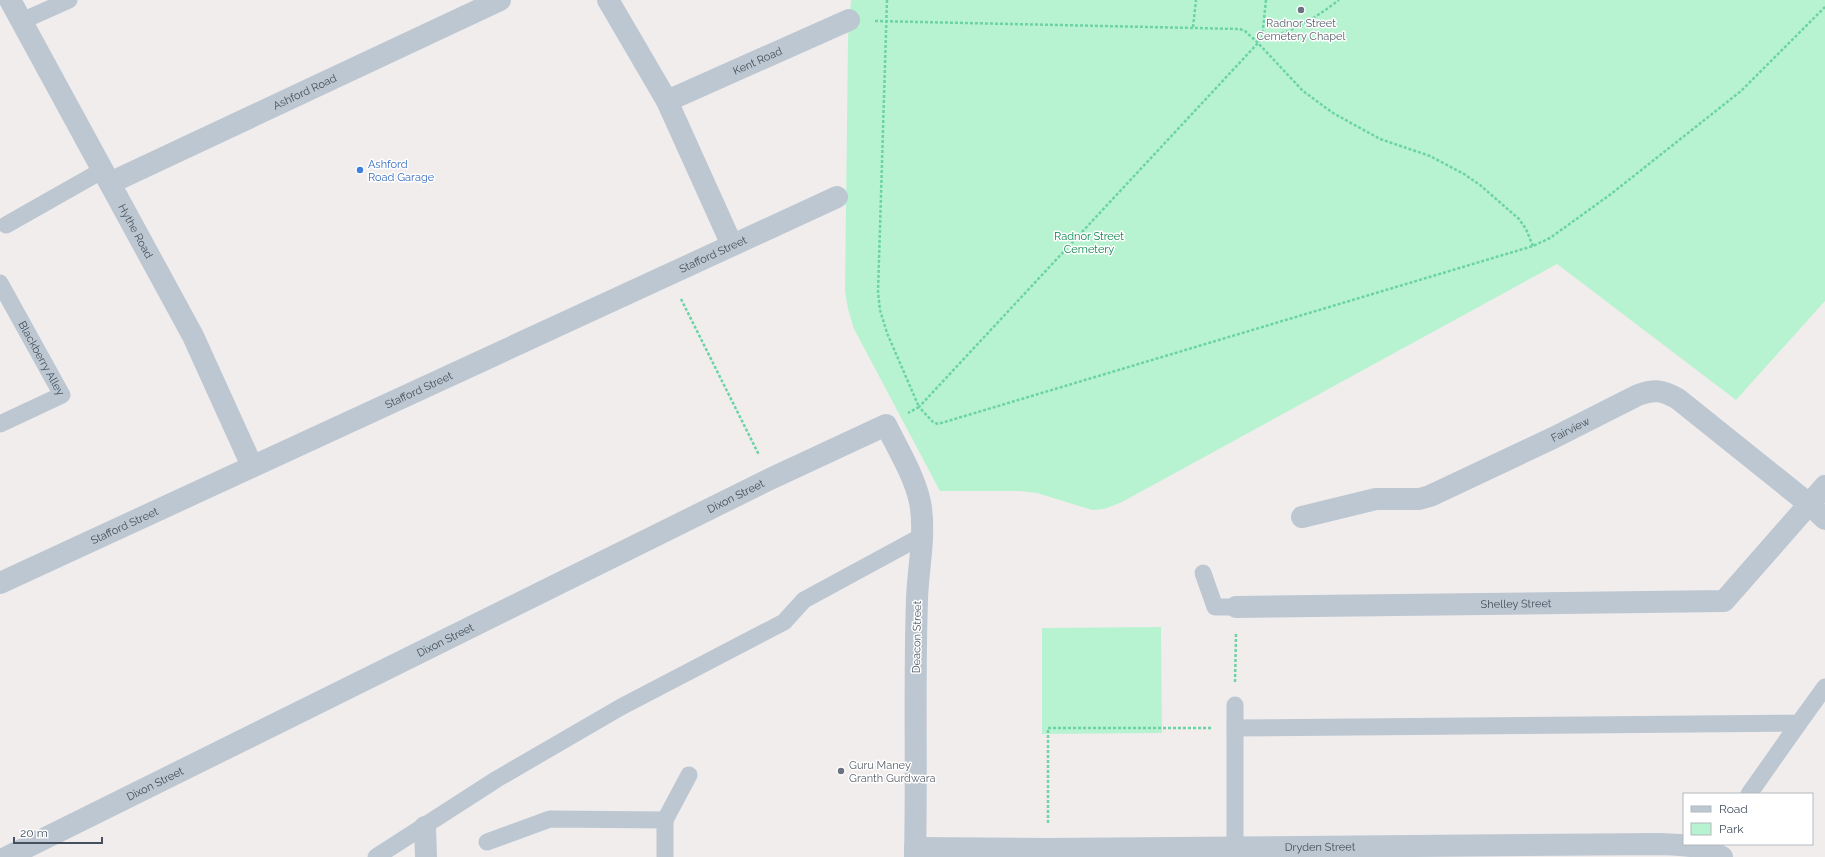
<svg xmlns="http://www.w3.org/2000/svg" width="1825" height="857" viewBox="0 0 1825 857" font-family="Raleway,sans-serif">
<style>
.green{fill:#b7f3d1}
.lines{fill:none;stroke-linecap:round;stroke-linejoin:round}
.path{stroke:#6cd3a6;stroke-width:2.5;stroke-dasharray:3 2;stroke-linecap:butt}
.lane{stroke:#bcc7d1;stroke-width:17}
.street{stroke:#bcc7d1;stroke-width:22}
.worship-dot{fill:#6b7280;stroke:#fff;stroke-width:1.5}
.shop-dot{fill:#3f7fe0;stroke:#fff;stroke-width:1.5}
.labels{text-anchor:middle;dominant-baseline:central;stroke-width:3;stroke-linejoin:round;paint-order:stroke}
.worship-label{font-size:11px;fill:#5b616d;stroke:#fff}
.street-label{font-size:11px;fill:#44505d;stroke:#fff}
.shop-label{font-size:11px;fill:#366cbe;stroke:#fff;text-anchor:start}
.park-label{font-size:11px;fill:#0e8450;stroke:#fff}
</style>
<rect width="100%" height="100%" fill="#f1eded"/>
<!-- green -->
<g class="green">
<polygon points="851,0 1825,0 1825,301 1736,400 1557,264 1122,502 1104,509 1092,510 1037,493 1020,491 940,491 854,329 848,309 845,291 848,38"/>
<polygon points="1161,627 1162,733 1042,734 1042,628"/>
</g>
<g class="lines">
<!-- path -->
<g class="path">
<polyline points="887,0 878,292 880,310 887,333 919,407 908,413"/>
<polyline points="1266,0 1262,38 1258,43 919,407 933,422 938,424 1533,246 1550,238 1611,194 1741,91 1825,7"/>
<polyline points="875,21 1240,29 1245,31 1258,43 1303,91 1333,113 1380,139 1430,156 1464,174 1480,185 1519,219 1526,229 1533,246"/>
<polyline points="1193,27 1196,0"/>
<path d="M1262 38C1291 34 1315 18 1339 0"/>
<polyline points="681,299 759,455"/>
<polyline points="1235,682 1236,633"/>
<polyline points="1048,823 1048,728 1212,728"/>
</g>
<!-- lane -->
<g class="lane">
<polyline points="22,21 69,0"/>
<polyline points="6,225 103,170"/>
<path id="s1" d="M0 283 62 395 0 424"/>
<polyline points="1203,573 1215,607 1236,607"/>
<polyline points="1235,705 1235,847"/>
<polyline points="1235,728 1799,723 1825,687"/>
<polyline points="1749,794 1799,723"/>
<polyline points="665,820 689,775"/>
<polyline points="487,842 550,819 665,820 665,857"/>
<polyline points="376,857 497,779 621,707 784,622 804,600 922,536"/>
</g>
<!-- street -->
<g class="street">
<path id="s2" d="M10 0 193 336 252 466"/>
<polyline points="608,0 667,101 732,245"/>
<path id="s3" d="M667 101 849 20"/>
<path id="s4" d="M110 183 500 0"/>
<path id="s5" d="M1302 517 1376 499H1419L1430 496 1553 438 1638 395C1655 389 1662 390 1678 399L1809 504 1825 519"/>
<path id="s6" d="M0 583 837 197"/>
<path id="s7" d="M1236 607 1724 601 1825 486"/>
<polyline points="425,827 426,857"/>
<path id="s8" d="M915 848 1047 849 1661 844C1685 845 1701 845 1722 857"/>
<path id="s9" d="M7 857 770 479 886 425C898 449 914 475 920 502 926 535 918 567 917 599 914 685 917 771 915 857"/>
</g>
</g>
<!-- markers -->
<g class="worship-dot">
<circle cx="1301" cy="10" r="4"/>
<circle cx="841" cy="771" r="4"/>
</g>
<circle class="shop-dot" cx="360" cy="170" r="4"/>
<g class="labels">
<!-- worship labels -->
<g class="worship-label">
<text x="1301" y="23">Radnor Street<tspan x="1301" dy="13">Cemetery Chapel</tspan></text>
<text x="849" y="765" text-anchor="start">Guru Maney<tspan x="849" dy="13">Granth Gurdwara</tspan></text>
</g>
<!-- street labels -->
<g class="street-label">
<text stroke="none"><textPath href="#s3" startOffset="99">Kent Road</textPath></text>
<text stroke="none"><textPath href="#s4" startOffset="215">Ashford Road</textPath></text>
<text stroke="none"><textPath href="#s2" startOffset="263">Hythe Road</textPath></text>
<text stroke="none"><textPath href="#s6" startOffset="785">Stafford Street</textPath></text>
<text stroke="none"><textPath href="#s1" startOffset="86">Blackberry Alley</textPath></text>
<text stroke="none"><textPath href="#s6" startOffset="461">Stafford Street</textPath></text>
<text stroke="none"><textPath href="#s5" startOffset="286">Fairview</textPath></text>
<text stroke="none"><textPath href="#s9" startOffset="813">Dixon Street</textPath></text>
<text stroke="none"><textPath href="#s6" startOffset="137">Stafford Street</textPath></text>
<text stroke="none"><textPath href="#s7" startOffset="280">Shelley Street</textPath></text>
<text transform="translate(917 637) rotate(-89)">Deacon Street</text>
<text stroke="none"><textPath href="#s9" startOffset="489">Dixon Street</textPath></text>
<text stroke="none"><textPath href="#s9" startOffset="165">Dixon Street</textPath></text>
<text stroke="none"><textPath href="#s8" startOffset="405">Dryden Street</textPath></text>
</g>
<!-- shop labels -->
<g class="shop-label">
<text x="368" y="164">Ashford<tspan x="368" dy="13">Road Garage</tspan></text>
</g>
<!-- park labels -->
<g class="park-label">
<text x="1089" y="236">Radnor Street<tspan x="1089" dy="13">Cemetery</tspan></text>
</g>
</g>
<!-- legend -->
<rect x="1683" y="793" width="130" height="52" fill="#ffffff" stroke="#b4b9be"/>
<rect x="1691" y="806" width="20" height="6" fill="#bcc7d1" stroke="#b4b9be"/>
<text x="1719" y="813" font-size="12" fill="#44505d">Road</text>
<rect x="1691" y="823" width="20" height="12" fill="#b7f3d1" stroke="#b4b9be"/>
<text x="1719" y="833" font-size="12" fill="#44505d">Park</text>
<!-- scale -->
<path d="M14 837v6h88v-6" fill="none" stroke="#44505d" stroke-width="2"/>
<text x="20" y="837" font-size="12" fill="#44505d" stroke="#ffffff" stroke-width="3" paint-order="stroke">20 m</text>
</svg>
